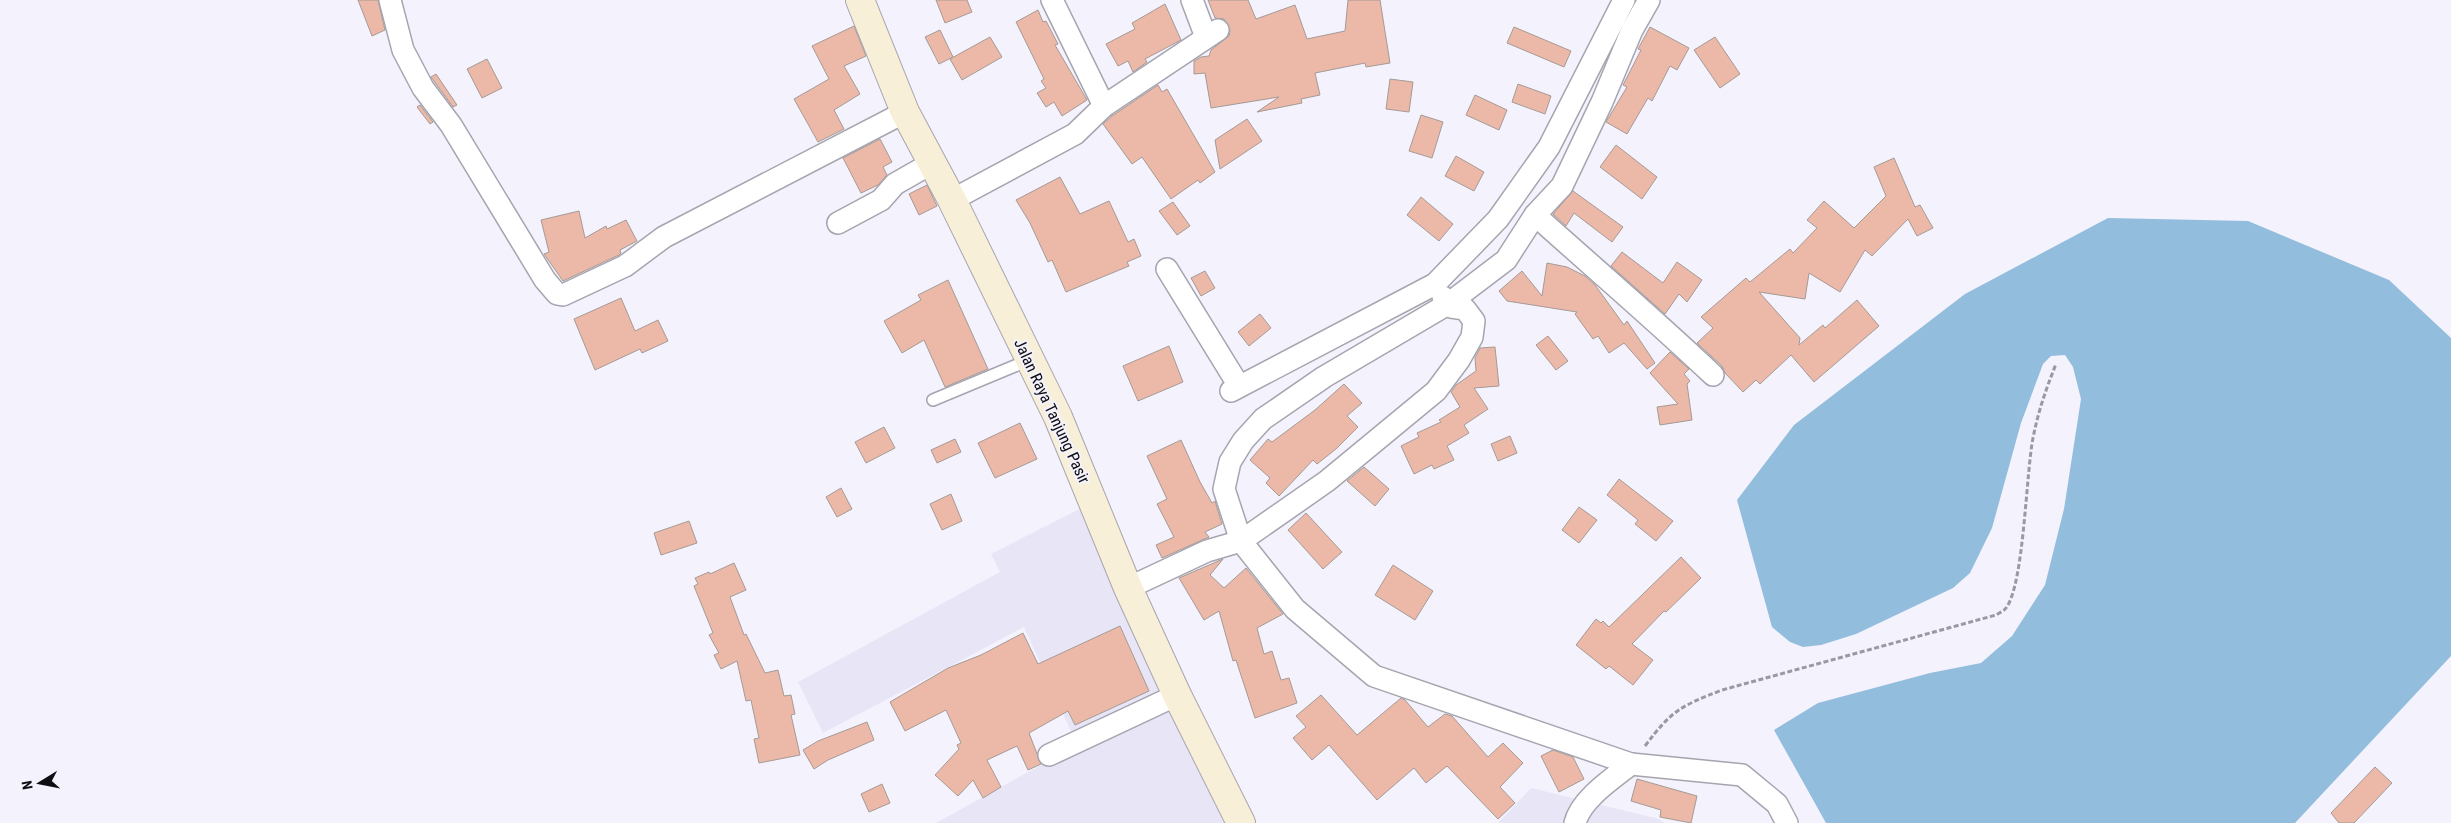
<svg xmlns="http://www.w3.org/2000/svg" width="2451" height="823" viewBox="0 0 2451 823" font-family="'Roboto Condensed',sans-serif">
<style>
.built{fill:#e8e5f6}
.water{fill:#93bddd}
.building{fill:#ecb9a8;stroke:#a59a96}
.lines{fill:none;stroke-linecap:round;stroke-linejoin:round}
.lane-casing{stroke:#a6a5af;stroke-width:14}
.street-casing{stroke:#a6a5af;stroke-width:24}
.secondary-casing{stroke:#a6a5af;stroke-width:30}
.path{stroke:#9a98a0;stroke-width:3;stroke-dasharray:5 2.5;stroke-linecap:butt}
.lane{stroke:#fff;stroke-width:11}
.street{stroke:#fff;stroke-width:21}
.secondary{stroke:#f7efd7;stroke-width:28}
.labels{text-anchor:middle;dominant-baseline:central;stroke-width:4;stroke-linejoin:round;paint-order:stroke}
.street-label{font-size:16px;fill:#0f0e12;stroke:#f4f2fd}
</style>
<rect width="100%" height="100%" fill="#f4f2fd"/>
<!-- built -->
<g class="built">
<polygon points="1101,498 1171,673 1255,823 936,823 1077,745 1024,627 823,733 798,682 1000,572 991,554"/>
<polygon points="1531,788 1659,819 1665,823 1498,823"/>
</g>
<!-- water -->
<polygon class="water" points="2108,218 2248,221 2389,280 2451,338 2451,656 2295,823 1826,823 1774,730 1818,703 1930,673 1981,663 2012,636 2045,585 2064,509 2081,399 2073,367 2065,355 2051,356 2043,364 2021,423 1992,528 1970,573 1953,588 1856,634 1821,645 1803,647 1790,642 1772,627 1737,500 1794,425 1965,294"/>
<!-- building -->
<g class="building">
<polygon points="358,0 378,0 385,30 372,36"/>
<polygon points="936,0 967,0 972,12 945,23"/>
<polygon points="1208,0 1248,0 1256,19 1295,5 1307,39 1345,31 1348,0 1380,0 1390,63 1366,67 1365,63 1315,73 1320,95 1301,99 1302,103 1257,112 1279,97 1211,108 1205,73 1194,74 1194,61 1201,57 1209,56 1211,50 1229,36 1230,30 1224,19 1215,18"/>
<polygon points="1165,4 1181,40 1145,59 1147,62 1133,72 1128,61 1118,66 1106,44 1135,29 1132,23"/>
<polygon points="1038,10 1043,22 1046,21 1058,44 1055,45 1087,100 1062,116 1054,102 1046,107 1037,93 1046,88 1041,81 1044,79 1016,22"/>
<polygon points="854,26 866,56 844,66 860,94 834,110 844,129 818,142 794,99 829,79 812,46"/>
<polygon points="1514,27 1571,51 1564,67 1507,43"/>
<polygon points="1650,27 1689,48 1677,70 1670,66 1652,101 1648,98 1627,134 1606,122 1627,87 1623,85 1641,50 1638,49"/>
<polygon points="940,30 953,57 939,64 925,37"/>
<polygon points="990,37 1002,57 962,80 950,59"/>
<polygon points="1715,37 1740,74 1720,88 1694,50"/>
<polygon points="487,59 502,88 482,98 467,69"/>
<polygon points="436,74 457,105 453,107 431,77"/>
<polygon points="1390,79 1413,82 1409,112 1386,109"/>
<polygon points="1518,84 1551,96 1545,114 1512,102"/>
<polygon points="1158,85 1162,92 1167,89 1215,172 1200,183 1198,180 1171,199 1142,157 1132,164 1103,124 1112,116"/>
<polygon points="1475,95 1507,110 1499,130 1466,115"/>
<polygon points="420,105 433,122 430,124 417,107"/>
<polygon points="1421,115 1443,122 1432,158 1409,151"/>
<polygon points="1247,119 1262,141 1220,169 1215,140"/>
<polygon points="880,139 892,162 883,167 887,175 878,185 861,193 843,158"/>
<polygon points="1616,145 1657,177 1642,199 1600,167"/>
<polygon points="1456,156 1484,172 1474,191 1445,176"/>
<polygon points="1894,158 1915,207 1920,205 1933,228 1917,236 1908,219 1872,256 1865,250 1840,292 1809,273 1805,299 1759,292 1800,338 1799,345 1823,325 1825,328 1857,300 1879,326 1814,382 1791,355 1760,384 1756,380 1743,392 1725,373 1722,366 1697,343 1713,328 1701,317 1746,278 1750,282 1790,249 1793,253 1817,228 1807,220 1824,201 1854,228 1886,196 1874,167"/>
<polygon points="1060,177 1080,214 1109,201 1128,242 1134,239 1141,256 1127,262 1129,266 1066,292 1052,260 1048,262 1030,223 1016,200"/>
<polygon points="927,185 937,206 919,215 909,194"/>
<polygon points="1573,191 1623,227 1612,242 1574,213 1566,226 1553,214"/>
<polygon points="1421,197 1453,224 1439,241 1407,215"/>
<polygon points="1173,202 1190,226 1177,235 1159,211"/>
<polygon points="579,211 585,238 606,226 607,229 626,220 637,241 620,250 621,253 619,255 563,281 544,254 549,252 541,220"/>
<polygon points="1622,252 1663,283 1677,262 1702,280 1687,302 1679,294 1665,314 1611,266"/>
<polygon points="1547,263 1567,267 1585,276 1595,285 1624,325 1627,321 1655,363 1647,369 1624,343 1609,353 1598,336 1593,339 1575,314 1577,312 1507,301 1499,291 1522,271 1542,296"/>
<polygon points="1205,271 1215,288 1201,296 1191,278"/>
<polygon points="948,280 988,369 945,387 924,340 902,353 884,321 921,300 918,295"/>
<polygon points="621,298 635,331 658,320 668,341 642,353 640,349 595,370 574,319"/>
<polygon points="1260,314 1271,328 1249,346 1238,332"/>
<polygon points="1548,336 1568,361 1556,370 1536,345"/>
<polygon points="1169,346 1183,382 1138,401 1123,366"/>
<polygon points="1495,347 1499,386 1474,388 1488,409 1464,425 1469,433 1447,446 1454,460 1434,469 1432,465 1414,474 1401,446 1419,437 1417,433 1441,422 1439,420 1460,407 1451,392 1456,385 1476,371 1475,358 1480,348"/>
<polygon points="1670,352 1689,369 1684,374 1690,381 1687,384 1692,420 1660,425 1657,407 1678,404 1650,373"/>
<polygon points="1344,384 1362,403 1347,416 1358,427 1336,449 1317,464 1313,460 1279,496 1266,483 1270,478 1250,460 1268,439 1272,442 1315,410"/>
<polygon points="1020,423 1037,459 995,478 978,443"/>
<polygon points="884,427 895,448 866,463 855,442"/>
<polygon points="1510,436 1517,453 1498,461 1491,444"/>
<polygon points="955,439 961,452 937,463 931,450"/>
<polygon points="1181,440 1200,482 1212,503 1215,501 1222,524 1205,532 1209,537 1162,558 1156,545 1174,537 1157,504 1167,499 1147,456"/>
<polygon points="1364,467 1389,489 1375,506 1347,481"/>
<polygon points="1619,479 1673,521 1656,541 1635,524 1638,520 1607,495"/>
<polygon points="841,488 852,509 837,517 826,497"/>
<polygon points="951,494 962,521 942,530 930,504"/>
<polygon points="1579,507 1597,520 1579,543 1562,530"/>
<polygon points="1306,513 1342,552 1323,569 1288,530"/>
<polygon points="689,521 697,543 661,555 654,533"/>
<polygon points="1681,557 1701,578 1666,612 1664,611 1632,644 1653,660 1633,685 1609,666 1606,669 1576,645 1596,619 1601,623 1603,621 1609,627"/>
<polygon points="1223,559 1210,575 1224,588 1246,568 1283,614 1257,628 1264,654 1272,651 1281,680 1289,678 1297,703 1255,718 1236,660 1233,661 1219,611 1204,620 1179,578"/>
<polygon points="734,563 746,590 730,597 744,635 746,634 765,673 778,670 784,696 791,695 795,714 791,715 800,755 759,763 754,739 759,738 751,700 746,701 737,661 721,669 714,655 719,653 709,635 713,633 694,586 698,584 695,578 709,572 710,574"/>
<polygon points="1393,565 1433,591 1415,620 1375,595"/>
<polygon points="1120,626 1149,691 1075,725 1068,711 1029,733 1041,764 1028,770 1017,746 987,760 1001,787 983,798 973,780 958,796 935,775 959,749 957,745 961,743 946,710 905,731 890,702 948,668 981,655 1023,633 1038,664"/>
<polygon points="1321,695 1357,735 1401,698 1405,700 1428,727 1445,714 1452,716 1488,757 1503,743 1523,763 1500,787 1515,803 1498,819 1447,766 1426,783 1414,768 1377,800 1329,745 1312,760 1293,738 1306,727 1296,716"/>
<polygon points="867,722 874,740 828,760 814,769 803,750 818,741"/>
<polygon points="1553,750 1573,757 1584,779 1559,792 1541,756"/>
<polygon points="2375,767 2392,783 2354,823 2339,823 2331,813"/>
<polygon points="1637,779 1697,796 1691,823 1660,817 1661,810 1631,801"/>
<polygon points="882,784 890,803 869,812 861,794"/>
</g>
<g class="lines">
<!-- lane casing -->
<g class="lane-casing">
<polyline id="lane" points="933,400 1029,360"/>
</g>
<!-- street casing -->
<g class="street-casing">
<g id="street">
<polyline points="390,0 403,50 423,88 451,125 545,280 557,294 563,295 625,266 664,237 905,112"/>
<polyline points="1052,0 1104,106"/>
<polyline points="1192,0 1206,37"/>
<polyline points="1649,0 1632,30 1602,102 1562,186 1535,215 1506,260 1448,304 1324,377 1263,419 1243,441 1230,462 1224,489 1241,541 1295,609 1374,676 1631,764 1742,775 1777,804 1787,823"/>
<polyline points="952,200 1075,134 1104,106 1218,30"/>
<path d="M1535 215C1594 268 1655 320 1713 375"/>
<polyline points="838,223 881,200 895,184 932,163"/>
<polyline points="1167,269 1239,386"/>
<polyline points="1231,391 1435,284 1498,219 1549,147 1624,0"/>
<polyline points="1128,588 1207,551 1241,541 1327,481 1436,391 1459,360 1472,337 1474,321 1465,309 1451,307 1443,297"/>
<polyline points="1049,755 1177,695"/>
<path d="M1575 823C1581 799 1612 779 1631 764"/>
</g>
</g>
<!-- secondary casing -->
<g class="secondary-casing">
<polyline id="secondary" points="860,0 905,112 952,200 1058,417 1128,588 1177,695 1241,823"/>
</g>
<!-- path -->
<path class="path" d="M1645 746C1672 710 1681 706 1722 690L1996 615C1999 613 2004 611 2006 608 2024 585 2026 473 2033 438 2038 412 2046 389 2056 364"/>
<!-- lane -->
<use href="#lane" class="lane"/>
<!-- street -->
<use href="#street" class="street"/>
<!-- secondary -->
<use href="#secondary" class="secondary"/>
</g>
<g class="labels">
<!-- street labels -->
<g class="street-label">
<text transform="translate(1052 411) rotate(65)">Jalan Raya Tanjung Pasir</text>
</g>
</g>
<!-- north arrow -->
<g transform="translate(40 783) rotate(260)" stroke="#f4f2fd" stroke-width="4" paint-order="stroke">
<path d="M0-4L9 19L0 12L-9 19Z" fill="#0f0e12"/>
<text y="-8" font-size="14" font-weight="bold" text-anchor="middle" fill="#0f0e12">N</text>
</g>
</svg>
